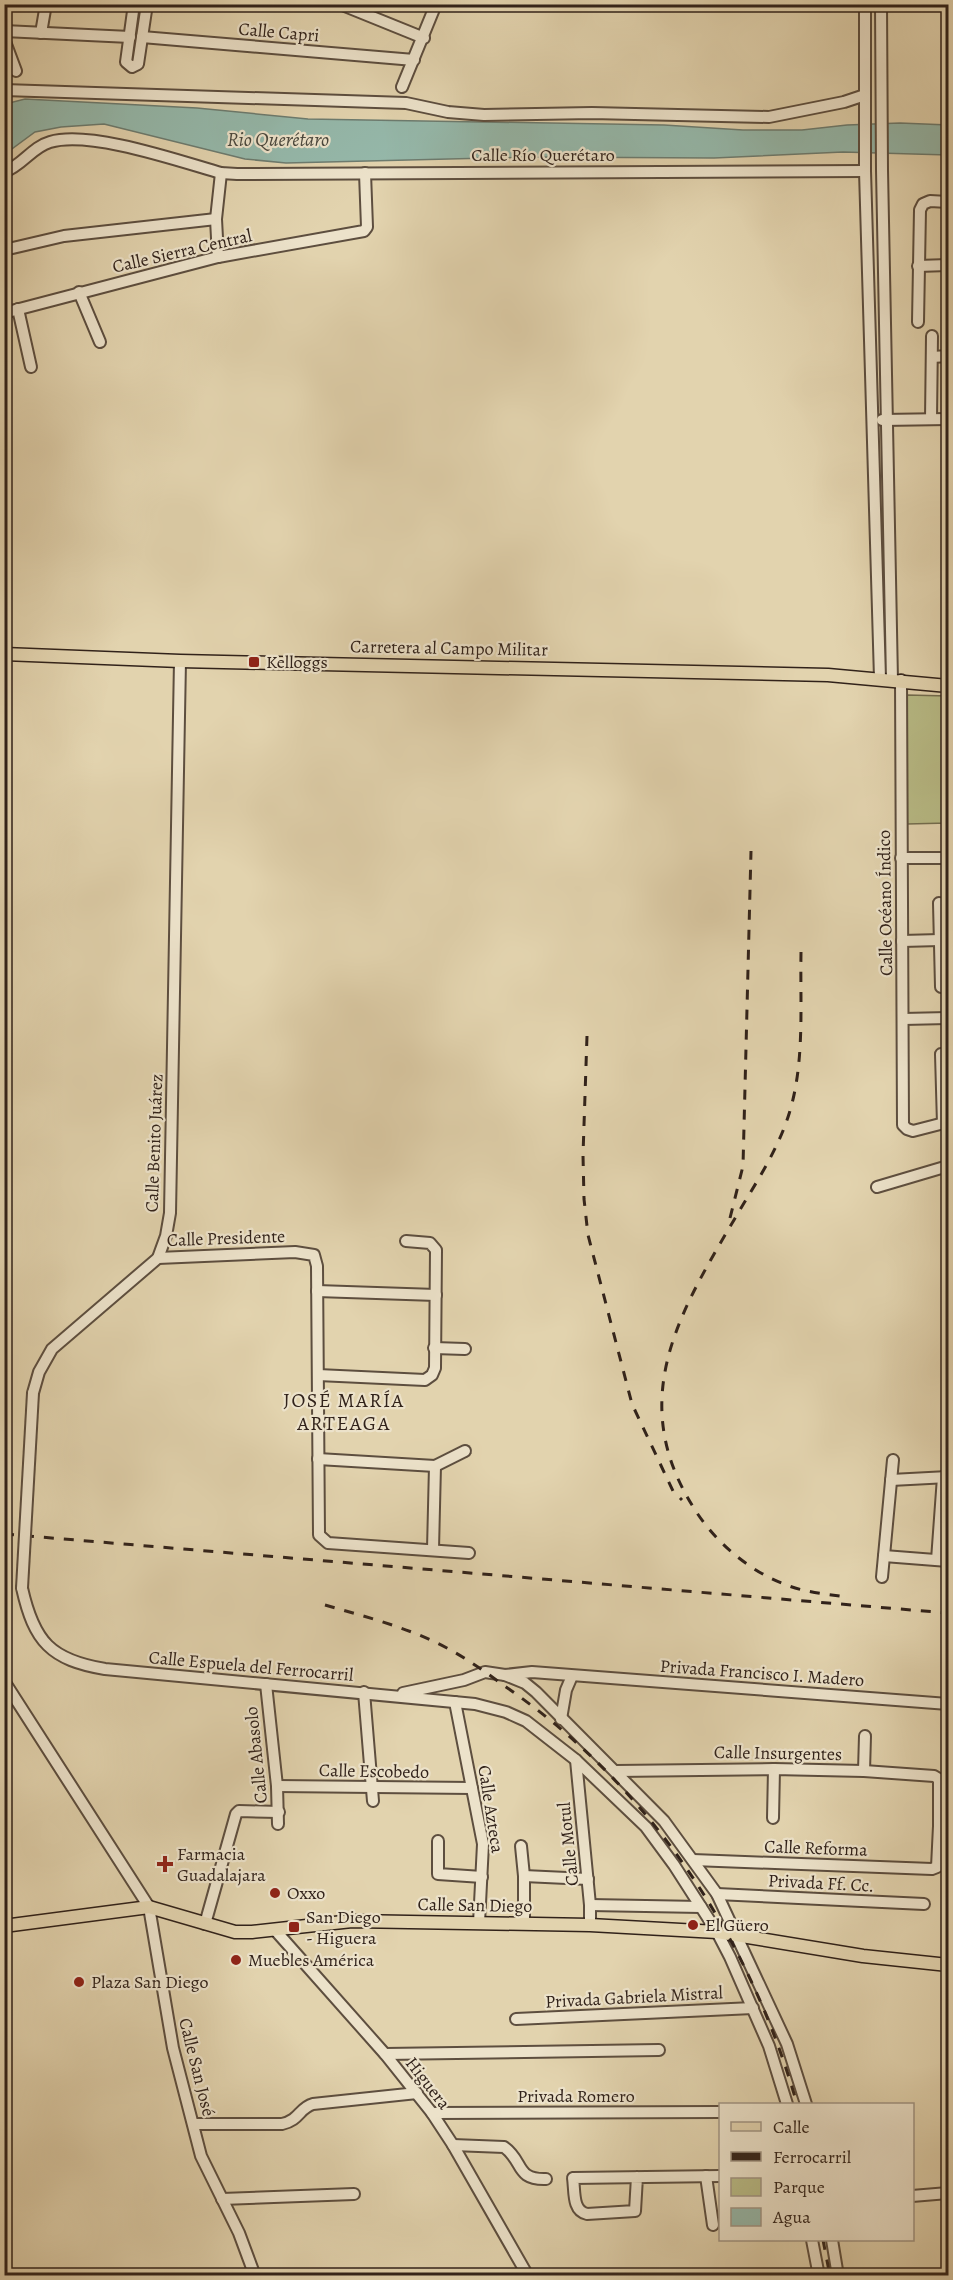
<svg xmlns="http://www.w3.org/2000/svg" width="953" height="2280" viewBox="0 0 953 2280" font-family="Alegreya,serif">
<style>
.green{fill:#b8bb86;stroke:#746e50;stroke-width:1.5}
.water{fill:#95b8aa;stroke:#6d7c70;stroke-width:1.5}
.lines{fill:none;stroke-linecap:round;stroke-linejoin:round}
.minor-casing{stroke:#5d4e3f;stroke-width:14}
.major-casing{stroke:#31221a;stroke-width:15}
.minor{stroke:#ece2ca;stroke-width:10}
.major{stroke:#e2d3ae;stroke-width:12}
.rail{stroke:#31221a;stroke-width:3;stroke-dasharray:10 10;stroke-linecap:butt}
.minor-bridge-casing{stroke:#5d4e3f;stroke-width:14;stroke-linecap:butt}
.minor-bridge{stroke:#ece2ca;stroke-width:10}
.poi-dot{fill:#8f2418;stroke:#ece2ca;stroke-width:2}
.labels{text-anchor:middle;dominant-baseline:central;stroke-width:4.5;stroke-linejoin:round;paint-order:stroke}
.street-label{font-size:18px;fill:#31221a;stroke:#ece2ca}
.poi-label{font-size:18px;fill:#31221a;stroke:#ece2ca;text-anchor:start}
.water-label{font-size:20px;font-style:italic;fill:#4a483e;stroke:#ece2ca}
.neighbourhood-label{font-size:20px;letter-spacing:1.5px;fill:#31221a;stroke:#ece2ca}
</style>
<rect width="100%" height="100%" fill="#e2d3ae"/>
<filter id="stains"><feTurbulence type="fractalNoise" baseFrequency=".00333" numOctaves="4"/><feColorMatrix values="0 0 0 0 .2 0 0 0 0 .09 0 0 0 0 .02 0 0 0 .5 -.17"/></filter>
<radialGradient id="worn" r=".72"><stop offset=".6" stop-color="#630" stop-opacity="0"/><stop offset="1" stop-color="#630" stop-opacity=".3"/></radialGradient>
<!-- green -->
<polygon class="green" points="907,695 948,696 948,823 907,824"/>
<!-- water -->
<polygon class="water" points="25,99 197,108 308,119 664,125 743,130 802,130 847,125 900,123 948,125 948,155 843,152 714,158 534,157 286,163 245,159 104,124 61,127 35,132 5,154 5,104"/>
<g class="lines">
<!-- minor casing -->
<g class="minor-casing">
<g id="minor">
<polyline points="134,4 126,62 132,67 138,64 147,4"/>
<polyline points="340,4 424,38"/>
<polyline points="865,4 865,171 880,678"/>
<polyline points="881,4 882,170 892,680"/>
<polyline points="4,31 130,37"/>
<polyline points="41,33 46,4"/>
<polyline points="142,37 414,60"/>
<polyline points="4,39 16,71"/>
<polyline points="402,87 436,4"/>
<polyline points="4,90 406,103 448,112 484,115 592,113 769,117 844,102 865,95"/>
<path d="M4 172C22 166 32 147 50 142 90 130 179 161 221 173L237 174 865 171"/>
<polyline points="4,250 64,236 216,219"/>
<polyline points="218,257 216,219 221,173"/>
<polyline points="918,266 948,265"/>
<polyline points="79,292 100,342"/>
<polyline points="18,309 31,367"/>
<polyline points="4,313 218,257 364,231 367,227 365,173"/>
<polyline points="918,322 920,210 923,204 930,201 948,202"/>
<polyline points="932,357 948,356"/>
<polyline points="931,419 932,336"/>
<polyline points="882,420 948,419"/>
<polyline points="901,680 903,1125 907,1129 913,1131 948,1122"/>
<polyline points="901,858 948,858"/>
<polyline points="939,903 941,987"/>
<polyline points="902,941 940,940"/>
<polyline points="903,1019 948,1018"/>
<polyline points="941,1054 943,1124"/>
<polyline points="877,1187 948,1166"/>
<polyline points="158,1258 295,1252 314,1255 317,1266 319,1535 328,1543 469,1553"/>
<polyline points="317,1291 436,1295"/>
<polyline points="434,1348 465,1349"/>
<polyline points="318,1375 425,1380 432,1375 435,1368 436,1250 430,1243 406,1241"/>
<polyline points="33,1393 39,1372 52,1349 158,1258 166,1236 170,1213 180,661"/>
<polyline points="318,1459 435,1466"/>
<polyline points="435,1466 465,1451"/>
<polyline points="891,1480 948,1477"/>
<polyline points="433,1549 435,1466"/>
<polyline points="884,1556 948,1561"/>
<polyline points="937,1560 943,1477"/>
<polyline points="882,1577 893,1460"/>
<path d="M22 1588C34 1642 51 1660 105 1669L475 1704 506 1712 526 1721 576 1760 646 1827 674 1865 717 1932 730 1957 769 2046 787 2104"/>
<polyline points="505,1675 532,1672 948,1704"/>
<polyline points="4,1681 149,1907 173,2048 201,2156 239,2233 255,2276"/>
<polyline points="266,1684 277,1786 278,1824"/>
<polyline points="364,1692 373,1801"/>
<polyline points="403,1693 464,1680 485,1672 505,1675 525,1683 536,1692 664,1821 717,1894 787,2044 806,2104"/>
<polyline points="455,1702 483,1844 479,1923"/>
<polyline points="561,1719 566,1690 572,1676"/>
<polyline points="576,1760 590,1905 590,1925"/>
<polyline points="616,1771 774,1769 864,1771 934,1776 939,1779 939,1826 937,1867 932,1869 693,1860"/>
<polyline points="864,1771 865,1736"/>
<polyline points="277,1786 472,1788"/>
<polyline points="773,1818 774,1769"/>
<polyline points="438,1841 438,1874 482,1877"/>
<polyline points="521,1846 524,1876 524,1923"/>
<polyline points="524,1876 588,1879"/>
<polyline points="717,1894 924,1904"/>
<polyline points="590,1905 701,1907"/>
<polyline points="205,1924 236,1814 239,1811 279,1812"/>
<polyline points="275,1930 385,2054 432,2113 453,2145 528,2276"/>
<polyline points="516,2019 753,2008"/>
<polyline points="385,2054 659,2050"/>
<polyline points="432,2113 720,2112"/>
<path d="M194 2124H282C300 2120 299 2108 313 2104L417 2093"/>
<path d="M453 2145 504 2147C524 2161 515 2180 546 2179"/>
<polyline points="706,2176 713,2225"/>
<path d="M637 2177 635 2211 587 2214C572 2211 575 2191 573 2178L720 2176"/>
<polyline points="912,2196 948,2193"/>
<polyline points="222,2199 354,2194"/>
<polyline points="812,2240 819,2276"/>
<polyline points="832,2240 838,2276"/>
</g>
</g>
<!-- major casing -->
<g class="major-casing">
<g id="major">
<polyline points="4,654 180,661 828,675 948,686"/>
<polyline points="4,1926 149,1907 235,1932 252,1932 352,1921 590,1925 717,1932 863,1956 948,1965"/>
</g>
</g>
<!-- minor -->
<use href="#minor" class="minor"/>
<!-- major -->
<use href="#major" class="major"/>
<!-- rail -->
<g class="rail">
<path d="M801 952C800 1005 805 1063 789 1114 779 1146 761 1175 744 1203 686 1302 623 1393 692 1505 712 1539 747 1570 784 1584 803 1592 825 1594 846 1597"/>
<polyline points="587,1036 583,1155 584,1199 588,1235 632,1404 673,1491 682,1500"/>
<polyline points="730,1218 743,1166 751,851"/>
<polyline points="4,1534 948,1613"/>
<path d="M325 1605C363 1616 402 1626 437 1643 462 1655 484 1671 506 1687 650 1786 750 1938 797 2104"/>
<polyline points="823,2240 830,2276"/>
</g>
<!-- minor-bridge casing -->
<g class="minor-bridge-casing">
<polyline id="minor-bridge" points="22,1588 33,1393"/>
</g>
<!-- minor-bridge -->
<use href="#minor-bridge" class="minor-bridge"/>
</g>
<!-- markers -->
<g class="poi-dot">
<rect x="248" y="656" width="12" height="12" rx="3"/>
<path d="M162 1855h6v6h6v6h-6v6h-6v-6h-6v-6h6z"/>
<circle cx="275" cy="1893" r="6"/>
<circle cx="693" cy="1925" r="6"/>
<rect x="288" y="1921" width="12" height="12" rx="3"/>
<circle cx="236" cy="1960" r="6"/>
<circle cx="79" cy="1982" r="6"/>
</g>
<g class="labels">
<!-- street labels -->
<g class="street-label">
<text transform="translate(279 32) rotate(5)">Calle Capri</text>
<text x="543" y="155">Calle Río Querétaro</text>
<text transform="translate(182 251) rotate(-13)">Calle Sierra Central</text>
<text transform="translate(449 648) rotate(1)">Carretera al Campo Militar</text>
<text transform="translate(885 903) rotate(-91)">Calle Océano Índico</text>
<text transform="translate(154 1143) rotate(-88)">Calle Benito Juárez</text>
<text transform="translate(226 1238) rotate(-2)">Calle Presidente</text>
<text transform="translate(251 1666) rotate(5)">Calle Espuela del Ferrocarril</text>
<text transform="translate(762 1673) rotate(4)">Privada Francisco I. Madero</text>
<text transform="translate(778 1753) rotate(1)">Calle Insurgentes</text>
<text transform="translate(256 1755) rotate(-96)">Calle Abasolo</text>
<text transform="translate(374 1771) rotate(1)">Calle Escobedo</text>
<text transform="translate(491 1809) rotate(81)">Calle Azteca</text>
<text transform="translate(568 1844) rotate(-96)">Calle Motul</text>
<text transform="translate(816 1848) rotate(2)">Calle Reforma</text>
<text transform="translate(821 1883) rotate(3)">Privada Ff. Cc.</text>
<text transform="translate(475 1905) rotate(1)">Calle San Diego</text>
<text transform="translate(634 1997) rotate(-3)">Privada Gabriela Mistral</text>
<text transform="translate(197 2067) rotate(76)">Calle San José</text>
<text transform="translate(428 2083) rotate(52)">Higuera</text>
<text x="576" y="2096">Privada Romero</text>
</g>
<!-- poi labels -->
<g class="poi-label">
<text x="266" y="662">Kelloggs</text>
<text x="177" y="1854">Farmacia<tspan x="177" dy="21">Guadalajara</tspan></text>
<text x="287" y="1893">Oxxo</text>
<text x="306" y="1917">San Diego<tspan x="306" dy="21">- Higuera</tspan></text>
<text x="705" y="1925">El Güero</text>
<text x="248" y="1960">Muebles América</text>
<text x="91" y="1982">Plaza San Diego</text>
</g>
<!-- water labels -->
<g class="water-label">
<text x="278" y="139">Rio Querétaro</text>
</g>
<!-- neighbourhood labels -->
<g class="neighbourhood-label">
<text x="344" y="1400">JOSÉ MARÍA<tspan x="344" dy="23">ARTEAGA</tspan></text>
</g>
</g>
<!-- margin -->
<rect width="953" height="2280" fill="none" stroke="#e2d3ae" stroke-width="24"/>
<rect x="6" y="6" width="941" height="2268" fill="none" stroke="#31221a" stroke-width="3"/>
<rect x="12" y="12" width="929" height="2256" fill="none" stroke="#31221a" stroke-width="1.5"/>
<!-- legend -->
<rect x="719" y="2103" width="195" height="138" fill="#ece2ca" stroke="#a19584" stroke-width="1.5"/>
<rect x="731" y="2122" width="30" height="9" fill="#e2d3ae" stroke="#a19584" stroke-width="1.5"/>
<text x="773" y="2133" font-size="18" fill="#31221a">Calle</text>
<rect x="731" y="2152" width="30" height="9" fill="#31221a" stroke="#a19584" stroke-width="1.5"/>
<text x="773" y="2163" font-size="18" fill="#31221a">Ferrocarril</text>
<rect x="731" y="2178" width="30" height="18" fill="#b8bb86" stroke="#a19584" stroke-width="1.5"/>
<text x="773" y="2193" font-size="18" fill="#31221a">Parque</text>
<rect x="731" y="2208" width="30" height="18" fill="#95b8aa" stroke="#a19584" stroke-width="1.5"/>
<text x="773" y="2223" font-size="18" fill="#31221a">Agua</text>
<rect width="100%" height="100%" filter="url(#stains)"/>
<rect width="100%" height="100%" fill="url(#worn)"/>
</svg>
